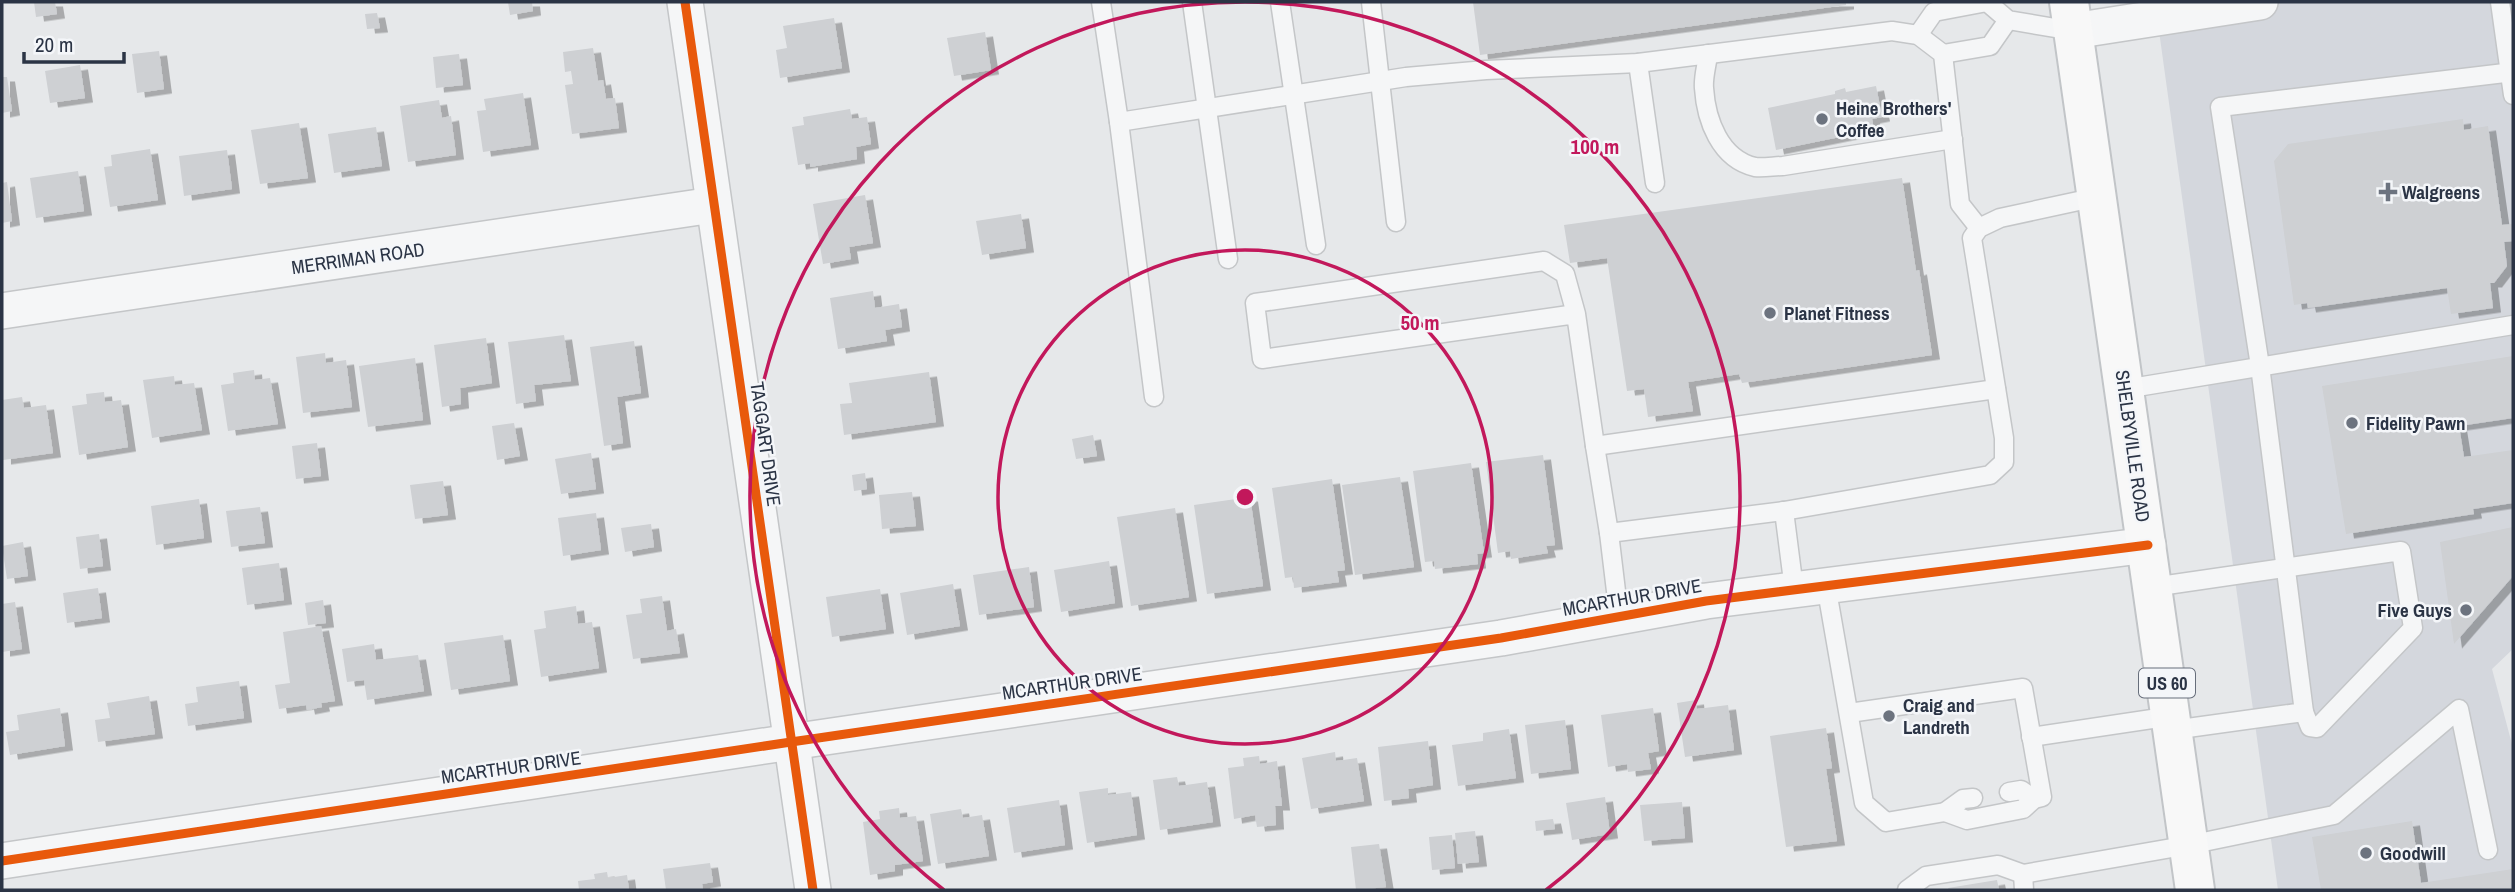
<svg xmlns="http://www.w3.org/2000/svg" width="2515" height="892" viewBox="0 0 2515 892" font-family="'Archivo Narrow',sans-serif">
<style>
.built{fill:#d4d7dd}
.building{fill:#ced0d3;filter:url(#shadow)}
.lines{fill:none;stroke-linecap:round;stroke-linejoin:round}
.service-casing{stroke:#c4c6c8;stroke-width:21}
.minor-casing{stroke:#c4c6c8;stroke-width:38}
.primary-casing{stroke:#c2c5c8;stroke-width:42}
.service{stroke:#f5f6f7;stroke-width:18}
.minor{stroke:#f5f6f7;stroke-width:35}
.primary{stroke:#f8f8f8;stroke-width:38}
.cycleway-casing{stroke:#f4f6f9;stroke-width:13}
.cycleway{stroke:#e8590c;stroke-width:9}
.ring{fill:none;stroke:#c2185b;stroke-width:3.5}
.poi-dot{fill:#6c737f;stroke:#f4f6f9;stroke-width:2.5}
.labels{text-anchor:middle;dominant-baseline:central;stroke-width:5;stroke-linejoin:round;paint-order:stroke}
.shield{fill:#f4f6f9;stroke:#676e7b;stroke-width:2}
.shield-label{font-size:18px;font-weight:bold;fill:#2b3445}
.poi-label{font-size:19px;font-weight:bold;fill:#2b3445;stroke:#f4f6f9;text-anchor:start}
.street-label{font-size:19px;fill:#2b3445;stroke:#f4f6f9}
.centre{fill:#c2185b;stroke:#f4f6f9;stroke-width:3.5}
.ring-label{font-size:21px;text-anchor:middle;font-weight:bold;fill:#c2185b;stroke:#f4f6f9;stroke-width:5;stroke-linejoin:round;paint-order:stroke}
</style>
<defs>
<filter id="shadow"><feDropShadow dx="8" dy="4.5" stdDeviation="0" flood-color="#0004"/></filter>
</defs>
<rect width="100%" height="100%" fill="#e6e8ea"/>
<!-- built -->
<polygon class="built" points="2155,2 2513,2 2513,649 2492,669 2513,748 2513,890 2278,890"/>
<!-- building -->
<g class="building">
<polygon points="34,2 55,2 57,14 36,17"/>
<polygon points="508,2 532,2 533,11 510,15"/>
<polygon points="1473,2 1846,2 1846,5 1480,55"/>
<polygon points="377,13 380,28 367,29 365,14"/>
<polygon points="834,18 842,68 780,78 776,50 787,48 783,26"/>
<polygon points="985,32 991,70 954,76 947,38"/>
<polygon points="593,48 598,81 603,80 606,99 615,98 619,128 572,134 565,85 573,84 571,71 565,72 563,52"/>
<polygon points="159,51 164,89 137,93 132,54"/>
<polygon points="459,54 463,85 436,88 433,57"/>
<polygon points="80,65 85,98 50,103 45,71"/>
<polygon points="2,77 7,77 12,111 2,113"/>
<polygon points="1876,86 1882,117 1872,119 1874,130 1776,150 1768,108 1835,94 1835,91 1845,88 1846,92"/>
<polygon points="523,93 531,145 483,152 477,111 486,110 484,99"/>
<polygon points="439,100 442,118 451,116 456,155 408,162 400,106"/>
<polygon points="850,109 852,119 867,117 871,144 856,147 857,159 810,167 810,163 798,165 792,127 804,125 803,117"/>
<polygon points="2463,119 2464,130 2488,126 2502,225 2513,224 2513,241 2504,242 2507,266 2494,283 2490,283 2493,308 2451,314 2447,288 2308,308 2307,303 2294,305 2274,161 2288,144"/>
<polygon points="299,123 308,178 260,184 251,130"/>
<polygon points="376,127 382,166 334,173 328,134"/>
<polygon points="150,149 158,200 110,207 104,167 112,166 111,155"/>
<polygon points="227,150 232,189 184,196 179,156"/>
<polygon points="78,171 84,211 36,218 30,178"/>
<polygon points="1902,178 1916,271 1919,270 1932,355 1742,383 1739,374 1688,382 1693,411 1648,417 1644,389 1627,391 1607,258 1570,263 1564,225"/>
<polygon points="7,182 12,221 2,223 2,183"/>
<polygon points="865,195 873,243 849,247 851,259 823,264 813,204"/>
<polygon points="1021,214 1026,248 982,255 976,221"/>
<polygon points="873,291 875,308 899,304 902,327 885,330 887,341 838,349 830,298"/>
<polygon points="564,335 571,381 534,385 536,401 516,404 508,342"/>
<polygon points="486,338 492,383 460,388 461,404 442,407 434,345"/>
<polygon points="634,341 641,393 617,397 623,443 604,446 590,347"/>
<polygon points="325,353 326,363 346,360 352,407 303,413 296,357"/>
<polygon points="2513,356 2513,418 2459,426 2464,457 2513,450 2513,503 2473,509 2474,514 2346,534 2322,386"/>
<polygon points="415,358 423,420 368,427 359,366"/>
<polygon points="254,370 255,380 270,378 278,424 228,431 221,385 234,383 233,373"/>
<polygon points="929,372 936,422 844,435 840,404 852,403 849,383"/>
<polygon points="174,376 175,385 194,383 202,430 152,438 143,380"/>
<polygon points="104,392 105,402 121,400 128,447 79,455 72,406 87,404 86,394"/>
<polygon points="22,397 24,408 46,405 53,453 3,460 2,400"/>
<polygon points="514,423 520,456 497,460 492,426"/>
<polygon points="1093,435 1097,456 1076,459 1072,439"/>
<polygon points="317,443 321,476 296,479 292,446"/>
<polygon points="591,453 596,489 561,494 555,459"/>
<polygon points="1543,455 1555,545 1546,546 1548,553 1511,559 1510,551 1498,553 1486,462"/>
<polygon points="1471,463 1484,553 1477,554 1478,564 1435,569 1434,561 1425,562 1413,471"/>
<polygon points="865,473 867,489 854,491 852,475"/>
<polygon points="1400,477 1414,567 1355,575 1342,485"/>
<polygon points="1332,479 1345,570 1337,571 1339,582 1294,588 1293,577 1285,578 1272,488"/>
<polygon points="443,481 448,515 415,519 410,485"/>
<polygon points="912,492 916,526 882,529 879,495"/>
<polygon points="1250,497 1263,586 1207,594 1194,505"/>
<polygon points="199,499 204,538 156,545 151,506"/>
<polygon points="260,507 265,543 231,547 226,511"/>
<polygon points="1175,508 1189,597 1131,606 1117,517"/>
<polygon points="596,513 601,550 563,556 558,518"/>
<polygon points="651,524 654,547 625,552 621,528"/>
<polygon points="2513,527 2513,576 2454,644 2440,542"/>
<polygon points="99,534 103,566 80,569 76,537"/>
<polygon points="23,542 28,576 7,579 2,546"/>
<polygon points="1109,561 1115,603 1061,612 1054,570"/>
<polygon points="279,563 284,600 247,605 242,568"/>
<polygon points="1029,567 1034,607 979,615 973,575"/>
<polygon points="953,584 960,626 907,635 900,593"/>
<polygon points="98,588 102,618 67,623 63,593"/>
<polygon points="880,589 886,629 832,637 826,597"/>
<polygon points="662,596 667,631 676,629 680,653 633,659 626,615 642,613 640,599"/>
<polygon points="323,600 326,623 308,625 305,603"/>
<polygon points="15,602 22,649 2,652 2,604"/>
<polygon points="576,606 578,624 592,622 599,668 541,677 534,630 546,628 544,611"/>
<polygon points="321,626 335,701 321,703 322,707 307,710 306,705 279,709 275,685 290,683 283,632"/>
<polygon points="503,635 510,681 451,690 444,643"/>
<polygon points="374,644 376,660 418,655 424,691 367,700 364,680 347,682 342,649"/>
<polygon points="239,681 244,718 188,726 185,704 198,702 196,687"/>
<polygon points="149,696 155,734 98,742 95,720 110,718 107,703"/>
<polygon points="1696,700 1697,709 1728,705 1734,750 1685,757 1677,703"/>
<polygon points="60,708 65,746 10,755 6,732 19,730 17,715"/>
<polygon points="1653,708 1659,751 1648,753 1651,769 1628,772 1627,764 1608,767 1601,715"/>
<polygon points="1565,720 1571,769 1531,774 1525,725"/>
<polygon points="1826,728 1832,768 1826,769 1837,841 1786,847 1770,736"/>
<polygon points="1509,729 1516,778 1458,786 1452,745 1483,741 1483,733"/>
<polygon points="1428,741 1433,785 1408,789 1409,798 1384,801 1378,747"/>
<polygon points="1335,752 1336,761 1357,758 1364,801 1311,809 1302,758"/>
<polygon points="1259,756 1260,764 1277,761 1282,806 1275,806 1276,825 1257,827 1255,815 1234,819 1228,768 1244,766 1243,758"/>
<polygon points="1177,777 1179,786 1207,782 1213,822 1160,830 1153,780"/>
<polygon points="1108,788 1108,795 1131,792 1137,835 1087,843 1079,792"/>
<polygon points="1605,797 1610,834 1572,840 1566,803"/>
<polygon points="1059,800 1065,845 1014,853 1007,808"/>
<polygon points="1682,802 1685,838 1644,841 1640,805"/>
<polygon points="899,808 900,818 916,816 923,861 895,865 895,871 870,875 863,822 880,819 879,811"/>
<polygon points="961,809 963,818 982,815 989,856 938,864 930,814"/>
<polygon points="1553,819 1555,829 1536,831 1535,821"/>
<polygon points="2412,821 2421,883 2513,869 2513,890 2321,890 2312,837"/>
<polygon points="1475,831 1479,862 1458,864 1455,833"/>
<polygon points="1452,835 1455,868 1432,870 1429,837"/>
<polygon points="1379,844 1386,887 1356,890 1351,847"/>
<polygon points="710,863 713,882 702,884 703,890 666,890 663,869"/>
<polygon points="607,872 608,878 627,875 629,890 579,890 578,881 595,879 594,874"/>
<polygon points="1997,880 1999,890 1949,890 1948,888"/>
</g>
<g class="lines">
<!-- service casing -->
<g class="service-casing">
<g id="service">
<polyline points="1101,2 1119,122 1406,77 1486,70 1638,63 1892,31 1918,35 1943,54 1960,204 1979,228"/>
<polyline points="1192,2 1228,259"/>
<polyline points="1280,2 1316,245"/>
<polyline points="1371,2 1396,222"/>
<polyline points="2500,2 2513,95"/>
<polyline points="1918,35 1934,12 1987,2 2008,20 2073,31"/>
<path d="M1708 54C1707 65 1703 77 1704 88 1706 120 1720 159 1755 167 1763 168 1775 166 1783 166L1953 139"/>
<polyline points="1943,54 1990,46 2008,20"/>
<polyline points="1638,63 1655,183"/>
<polyline points="1119,122 1154,397"/>
<polyline points="1576,314 1262,359 1255,303 1544,261 1565,274 1576,314 1595,446"/>
<polyline points="2125,389 2513,325"/>
<polyline points="1784,511 1794,589"/>
<polyline points="1609,533 1784,511 1990,475 2004,462 2004,438 1972,238 1979,228 2000,218 2097,197"/>
<polyline points="1826,585 1864,803 1886,822 1945,812 1963,799 1973,798"/>
<polyline points="2153,587 2401,551 2413,628 2317,728 2310,727 2304,712"/>
<polyline points="1619,616 1609,533 1595,446 1996,389"/>
<polyline points="1849,713 2023,688 2042,797 2034,799 2023,809 1967,820 1945,812"/>
<polyline points="2173,730 2304,712 2260,366 2220,107 2513,72"/>
<polyline points="2031,737 2172,716"/>
<polyline points="2009,792 2021,790 2034,799"/>
<polyline points="2023,874 2189,845 2334,815 2459,709 2488,850"/>
<polyline points="1907,890 1926,876 1998,865 2023,874 2024,890"/>
</g>
</g>
<!-- minor casing -->
<g class="minor-casing">
<g id="minor">
<polyline points="685,2 813,890"/>
<polyline points="2073,31 2260,2"/>
<polyline points="2,311 713,205"/>
<polyline points="2,861 791,742 1501,638 1706,601 2148,545"/>
</g>
</g>
<!-- primary casing -->
<g class="primary-casing">
<polyline id="primary" points="2069,2 2195,890"/>
</g>
<!-- service -->
<use href="#service" class="service"/>
<!-- minor -->
<use href="#minor" class="minor"/>
<!-- primary -->
<use href="#primary" class="primary"/>
<!-- cycleway casing -->
<g class="cycleway-casing">
<g id="cycleway">
<polyline points="685,2 813,890"/>
<polyline points="2,861 791,742 1501,638 1706,601 2148,545"/>
</g>
</g>
<!-- cycleway -->
<use href="#cycleway" class="cycleway"/>
</g>
<!-- distance rings -->
<g class="ring">
<circle cx="1245" cy="497" r="247"/>
<path d="M944 890A495 495 0 1 1 1546 890"/>
</g>
<!-- markers -->
<g class="poi-dot">
<circle cx="1822" cy="119" r="7"/>
<path d="M2384.5 181.5h7v7h7v7h-7v7h-7v-7h-7v-7h7z"/>
<circle cx="1770" cy="313" r="7"/>
<circle cx="2352" cy="423" r="7"/>
<circle cx="2466" cy="610" r="7"/>
<circle cx="1889" cy="716" r="7"/>
<circle cx="2366" cy="853" r="7"/>
</g>
<g class="labels">
<!-- shield labels -->
<rect class="shield" x="2139" y="668.5" width="56" height="29" rx="5"/>
<g class="shield-label">
<text x="2167" y="683">US 60</text>
</g>
<!-- poi labels -->
<g class="poi-label">
<text x="1836" y="108">Heine Brothers'<tspan x="1836" dy="22">Coffee</tspan></text>
<text x="2402" y="192">Walgreens</text>
<text x="1784" y="313">Planet Fitness</text>
<text x="2366" y="423">Fidelity Pawn</text>
<text x="2452" y="610" text-anchor="end">Five Guys</text>
<text x="1903" y="705">Craig and<tspan x="1903" dy="22">Landreth</tspan></text>
<text x="2380" y="853">Goodwill</text>
</g>
<!-- street labels -->
<g class="street-label">
<text transform="translate(358 258) rotate(-8)">MERRIMAN ROAD</text>
<text transform="translate(766 444) rotate(82)">TAGGART DRIVE</text>
<text transform="translate(2133 446) rotate(82)">SHELBYVILLE ROAD</text>
<text transform="translate(1632 597) rotate(-10)">MCARTHUR DRIVE</text>
<text transform="translate(1072 683) rotate(-8)">MCARTHUR DRIVE</text>
<text transform="translate(511 767) rotate(-8)">MCARTHUR DRIVE</text>
</g>
</g>
<circle cx="1245" cy="497" r="10" class="centre"/>
<g class="ring-label">
<text x="1595" y="154">100 m</text>
<text x="1420" y="330">50 m</text>
</g>
<!-- border -->
<rect width="2515" height="892" fill="none" stroke="#2b3445" stroke-width="7"/>
<!-- scale -->
<path d="M24 52v10h100v-10" fill="none" stroke="#2b3445" stroke-width="3.5"/>
<text x="35" y="52" font-size="21" fill="#2b3445" stroke="#f4f6f9" stroke-width="5" paint-order="stroke">20 m</text>
</svg>
